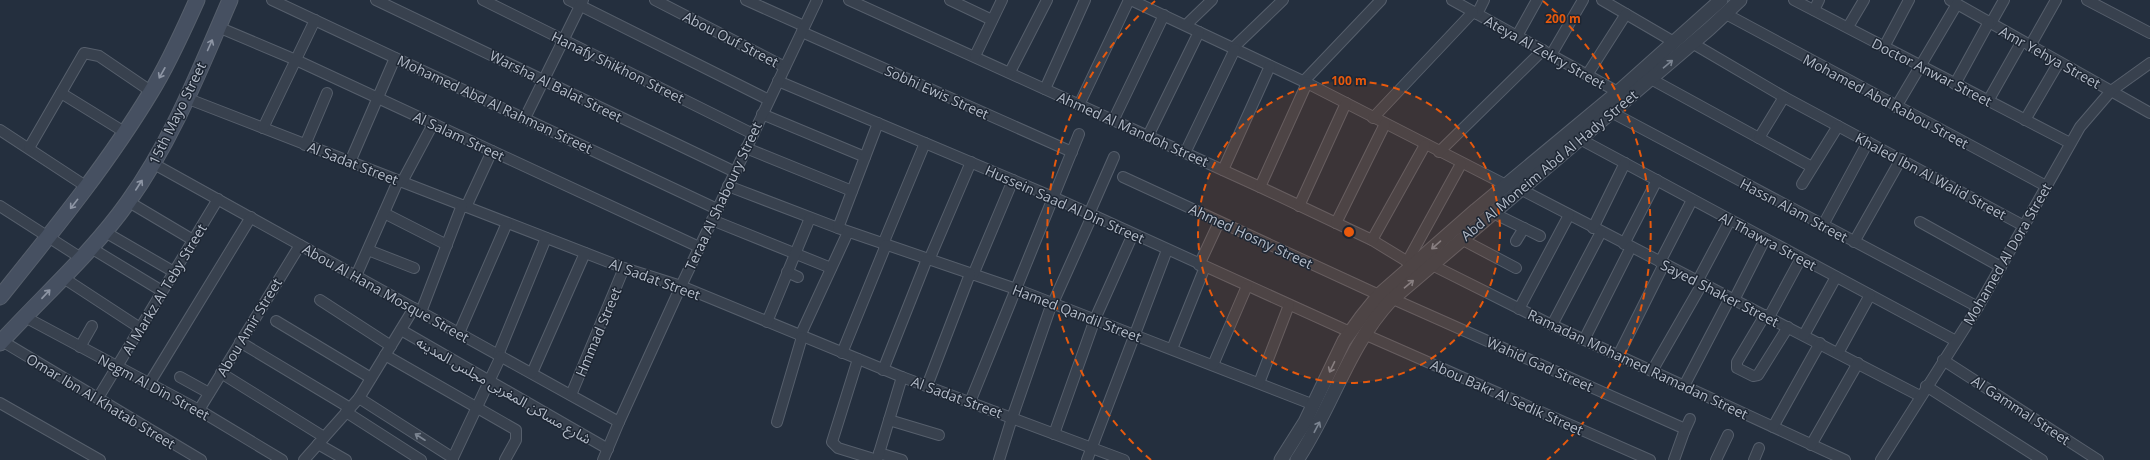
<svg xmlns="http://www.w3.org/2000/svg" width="2150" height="460" viewBox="0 0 2150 460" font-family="'Open Sans','Noto Sans Arabic',sans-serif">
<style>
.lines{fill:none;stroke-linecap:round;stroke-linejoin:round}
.minor-casing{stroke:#565f6c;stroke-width:12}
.tertiary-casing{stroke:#565f6c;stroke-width:15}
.secondary-casing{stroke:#565f6c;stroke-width:17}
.minor{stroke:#38414e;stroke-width:10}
.tertiary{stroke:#38414e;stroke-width:13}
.secondary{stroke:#465061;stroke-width:15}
.oneway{stroke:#8e96a5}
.oneway2{stroke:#7c8592}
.ring{fill:none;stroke:#e8590c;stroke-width:2;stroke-dasharray:7 5}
.labels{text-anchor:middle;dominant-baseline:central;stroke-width:3;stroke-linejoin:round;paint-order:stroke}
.street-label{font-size:14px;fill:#b4bcc9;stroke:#1d2633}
.centre{fill:#e8590c;stroke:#1d2633;stroke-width:2}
.ring-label{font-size:12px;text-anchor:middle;font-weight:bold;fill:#e8590c;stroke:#1d2633;stroke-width:3;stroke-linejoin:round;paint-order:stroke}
</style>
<rect width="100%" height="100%" fill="#242f3e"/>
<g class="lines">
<!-- minor casing -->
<g class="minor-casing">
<g id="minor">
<polyline points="272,0 717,209"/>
<polyline points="376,0 735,172"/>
<polyline points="483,0 753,134"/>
<polyline points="569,0 769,100"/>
<polyline points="655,0 785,67"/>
<polyline points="746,0 804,26"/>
<polyline points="849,0 1260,187 1372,240 1413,265"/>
<polyline points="950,0 992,20"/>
<polyline points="1131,0 1307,83 1506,185"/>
<polyline points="1452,0 1618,92"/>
<polyline points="1602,0 1674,42"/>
<polyline points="1794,0 2070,143"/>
<polyline points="1950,0 2150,113"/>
<polyline points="2087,0 2150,33"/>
<polyline points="1814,10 1819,0"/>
<polyline points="1477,14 1484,0"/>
<polyline points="1726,14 2046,186"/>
<polyline points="1991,23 2004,0"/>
<polyline points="1186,25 1212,0"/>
<polyline points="218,27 296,60 699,247"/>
<polyline points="1848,27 1864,0"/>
<polyline points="802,32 1072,152"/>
<polyline points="1517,36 1537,0"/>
<polyline points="1692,43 1784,97 2024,226"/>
<polyline points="2030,46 2056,0"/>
<polyline points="1884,47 1909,0"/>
<polyline points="1233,48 1283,0"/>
<polyline points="1551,55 1583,0"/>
<polyline points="975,56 1002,0"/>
<polyline points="1010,72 1047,0"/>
<polyline points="1587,75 1626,14"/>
<polyline points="1651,79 1812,167"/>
<polyline points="778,81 1053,197 1350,332"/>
<polyline points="1304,81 1381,0"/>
<polyline points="1955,84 1989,22"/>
<polyline points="1045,89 1085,0"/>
<polyline points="61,93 126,133"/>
<polyline points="186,98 624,268 681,286 902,377 1124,460"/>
<polyline points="1988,101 2022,41"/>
<polyline points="1079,105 1129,0"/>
<polyline points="1896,107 1957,4"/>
<polyline points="1611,112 1978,307"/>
<polyline points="762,114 865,157"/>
<polyline points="525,118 583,0"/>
<polyline points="1373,118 1473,12"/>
<polyline points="2025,120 2059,62"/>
<polyline points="1113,121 1164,15"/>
<polyline points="263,128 315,20"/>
<polyline points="0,130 87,187"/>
<polyline points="1148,136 1199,32"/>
<polyline points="1759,138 1784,97"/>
<polyline points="1580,139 1956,341"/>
<polyline points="305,145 327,93"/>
<polyline points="29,148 84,53 99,56 152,92"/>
<polyline points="746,148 852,191"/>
<polyline points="1439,152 1543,50"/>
<polyline points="1185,153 1235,49"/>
<polyline points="350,162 395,58"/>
<polyline points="154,164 619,422"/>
<polyline points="1223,170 1270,66"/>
<polyline points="1123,177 1379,295"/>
<polyline points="402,182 433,124"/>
<polyline points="1802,184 1838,126"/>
<polyline points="728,186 838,228 1016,289 1314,405"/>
<polyline points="1260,187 1307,83"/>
<polyline points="1520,189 1920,396"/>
<polyline points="129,202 193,240"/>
<polyline points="0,206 81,258"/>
<polyline points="1299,206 1346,103"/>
<polyline points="466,207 492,151"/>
<polyline points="384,213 447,245"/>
<polyline points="1493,213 1540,236"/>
<polyline points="1089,214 1114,157"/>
<polyline points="712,220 831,268"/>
<polyline points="1920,222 2001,267"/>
<polyline points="1336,223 1385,124"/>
<polyline points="1823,225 1868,142"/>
<polyline points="838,228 878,123"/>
<polyline points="1593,228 1625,163"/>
<polyline points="105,232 174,272"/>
<polyline points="1461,239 1516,268"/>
<polyline points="1372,240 1425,145"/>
<polyline points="1516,241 1524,228"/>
<polyline points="1854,242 1901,159"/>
<polyline points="883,244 925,143"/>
<polyline points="1624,244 1657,180"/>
<polyline points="91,248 162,291"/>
<polyline points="368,250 414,268"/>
<polyline points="929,260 971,162"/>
<polyline points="1407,262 1461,164"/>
<polyline points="1660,262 1692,200"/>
<polyline points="1199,265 1219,222"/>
<polyline points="1432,265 1552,325 1845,460"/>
<polyline points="787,272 798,277"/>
<polyline points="973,275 1013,180"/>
<polyline points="356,276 398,181"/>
<polyline points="62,277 140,328"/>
<polyline points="1697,282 1730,220"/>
<polyline points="1393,299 1683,428 1684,432 1674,460"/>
<polyline points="320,300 391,346"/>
<polyline points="1734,300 1765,239"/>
<polyline points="1053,303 1092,216"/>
<polyline points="1519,309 1569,215"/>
<polyline points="421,312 462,205"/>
<polyline points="1765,315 1737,362 1737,368 1753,376 1758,375 1788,327"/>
<polyline points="25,317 199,410 282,460"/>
<polyline points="1769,317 1801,258"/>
<polyline points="276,321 371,378"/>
<polyline points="767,322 810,218"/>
<polyline points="1552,325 1601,232"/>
<polyline points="401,330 608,449"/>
<polyline points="459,333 507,223"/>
<polyline points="1364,334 1650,460"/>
<polyline points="1804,335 1836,277"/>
<polyline points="800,336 848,232"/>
<polyline points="1584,340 1631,247"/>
<polyline points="2,341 201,460"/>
<polyline points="240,342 350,408"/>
<polyline points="80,347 92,326"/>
<polyline points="1172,349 1205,267"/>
<polyline points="842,353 886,245"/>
<polyline points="1838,353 1870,295"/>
<polyline points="385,355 516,430 516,440 505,460"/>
<polyline points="498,355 546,238"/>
<polyline points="1618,356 1664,264"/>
<polyline points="858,359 832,442 838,448 877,460"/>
<polyline points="1943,360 2098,460"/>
<polyline points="1213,365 1247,286"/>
<polyline points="883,370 927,259"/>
<polyline points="1652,371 1702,284"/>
<polyline points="221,373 324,437"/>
<polyline points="532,373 585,253"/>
<polyline points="180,377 209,393"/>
<polyline points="1259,383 1289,305"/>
<polyline points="149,384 251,217"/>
<polyline points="927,386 970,274"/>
<polyline points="1684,386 1730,298"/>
<polyline points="1926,386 2042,460"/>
<polyline points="571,395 624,268"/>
<polyline points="98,398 218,199"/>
<polyline points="359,398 453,458"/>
<polyline points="970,402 1079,134"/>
<polyline points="0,403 100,460"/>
<polyline points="199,410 300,245"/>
<polyline points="346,412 421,460"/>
<polyline points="889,420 939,435"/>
<polyline points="777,422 802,337"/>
<polyline points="1773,427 1820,343"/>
<polyline points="1684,432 1690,419"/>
<polyline points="1054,434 1095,319 1133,234"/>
<polyline points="318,444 346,460"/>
<polyline points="1811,445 1858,363"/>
<polyline points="879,453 902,460"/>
<polyline points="304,460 359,398 414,308"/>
<polyline points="452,460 501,356"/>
<polyline points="603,460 619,422 681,286 817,0"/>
<polyline points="877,460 902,377"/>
<polyline points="999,460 1012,418 1052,303"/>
<polyline points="1087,460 1167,250"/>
<polyline points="1716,460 1728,435"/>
<polyline points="1754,460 1759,448"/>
<polyline points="1881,460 1978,307 2080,127 2111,91 2150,63"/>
</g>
</g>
<!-- tertiary casing -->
<g class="tertiary-casing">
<g id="tertiary">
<polyline points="1281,460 1305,422 1344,341 1362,316 1379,295 1476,210 1618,92 1721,0"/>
<path d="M1297 460C1332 408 1348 346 1391 300L1709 29 1740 0"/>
</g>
</g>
<!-- secondary casing -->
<g class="secondary-casing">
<g id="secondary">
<path d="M0 297C53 231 107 165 151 92 169 63 183 31 197 0"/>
<path d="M0 343C43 296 91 254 128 202 172 141 200 69 230 0"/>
</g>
</g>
<!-- minor -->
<use href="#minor" class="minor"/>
<!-- tertiary -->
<use href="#tertiary" class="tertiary"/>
<!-- secondary -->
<use href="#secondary" class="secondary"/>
</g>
<!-- one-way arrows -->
<defs><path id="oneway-shaft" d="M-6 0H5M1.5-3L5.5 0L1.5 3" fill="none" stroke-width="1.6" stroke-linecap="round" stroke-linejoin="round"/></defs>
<g class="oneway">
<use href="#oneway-shaft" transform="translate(210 45) rotate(-66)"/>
<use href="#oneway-shaft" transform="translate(162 73) rotate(119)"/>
<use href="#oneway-shaft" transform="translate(139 185) rotate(-57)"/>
<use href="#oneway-shaft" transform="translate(74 204) rotate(128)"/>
<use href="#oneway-shaft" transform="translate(46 294) rotate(-47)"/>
</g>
<g class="oneway2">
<use href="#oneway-shaft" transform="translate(1668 64) rotate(-40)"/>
<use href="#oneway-shaft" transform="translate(1436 245) rotate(139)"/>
<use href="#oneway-shaft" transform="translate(1409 284) rotate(-40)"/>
<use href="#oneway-shaft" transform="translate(1332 367) rotate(116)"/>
<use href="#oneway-shaft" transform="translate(1317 427) rotate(-62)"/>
<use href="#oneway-shaft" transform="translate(420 437) rotate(-147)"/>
</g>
<!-- distance rings -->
<circle cx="1349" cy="232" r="151" fill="#e8590c" fill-opacity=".12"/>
<g class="ring">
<circle cx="1349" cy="232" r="151"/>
<path d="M1151 460A302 302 0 0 1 1155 1M1543 1A302 302 0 0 1 1547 460"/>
</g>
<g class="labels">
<!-- street labels -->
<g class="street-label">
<text transform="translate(731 39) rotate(27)">Abou Ouf Street</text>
<text transform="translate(1545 52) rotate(29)">Ateya Al Zekry Street</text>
<text transform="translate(2050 57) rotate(29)">Amr Yehya Street</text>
<text transform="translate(618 67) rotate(26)">Hanafy Shikhon Street</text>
<text transform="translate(1932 72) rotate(27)">Doctor Anwar Street</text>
<text transform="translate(556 86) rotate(26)">Warsha Al Balat Street</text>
<text transform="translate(937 92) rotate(24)">Sobhi Ewis Street</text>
<text transform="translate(1886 101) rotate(28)">Mohamed Abd Rabou Street</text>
<text transform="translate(495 104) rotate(25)">Mohamed Abd Al Rahman Street</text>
<text transform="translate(177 113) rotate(-64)">15th Mayo Street</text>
<text transform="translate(1133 129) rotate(24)">Ahmed Al Mandoh Street</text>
<text transform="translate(459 136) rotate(25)">Al Salam Street</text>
<text transform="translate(353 163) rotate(21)">Al Sadat Street</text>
<text transform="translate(1549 165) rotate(-40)">Abd Al Moneim Abd Al Hady Street</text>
<text transform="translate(1931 176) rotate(28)">Khaled Ibn Al Walid Street</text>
<text transform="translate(723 196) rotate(-65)">Teraa Al Shaboury Street</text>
<text transform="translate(1065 204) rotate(24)">Hussein Saad Al Din Street</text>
<text transform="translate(1794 210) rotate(28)">Hassn Alam Street</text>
<text transform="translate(1251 236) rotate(25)">Ahmed Hosny Street</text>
<text transform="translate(1768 241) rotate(28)">Al Thawra Street</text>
<text transform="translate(2007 254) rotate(-60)">Mohamed Al Dora Street</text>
<text transform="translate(655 279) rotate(20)">Al Sadat Street</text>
<text transform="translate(164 289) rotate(-59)">Al Markz Al Teby Street</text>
<text transform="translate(386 293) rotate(29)">Abou Al Hana Mosque Street</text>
<text transform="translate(1720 293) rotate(27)">Sayed Shaker Street</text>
<text transform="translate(1077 313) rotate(21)">Hamed Qandil Street</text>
<text transform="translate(249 327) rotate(-59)">Abou Amir Street</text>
<text transform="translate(598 332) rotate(-67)">Hmmad Street</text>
<text transform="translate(1540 364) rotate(24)">Wahid Gad Street</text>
<text transform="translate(1638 364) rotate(25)">Ramadan Mohamed Ramadan Street</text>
<text transform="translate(154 387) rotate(28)">Negm Al Din Street</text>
<text transform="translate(504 390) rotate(30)">شارع مساكن المغربى مجلس المدينه</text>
<text transform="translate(957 397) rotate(20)">Al Sadat Street</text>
<text transform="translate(1507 397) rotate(24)">Abou Bakr Al Sedik Street</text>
<text transform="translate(101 401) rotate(31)">Omar Ibn Al Khatab Street</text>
<text transform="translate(2021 410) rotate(33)">Al Gammal Street</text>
</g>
</g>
<circle cx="1349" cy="232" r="6" class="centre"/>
<g class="ring-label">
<text x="1563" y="23">200 m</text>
<text x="1349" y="85">100 m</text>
</g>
</svg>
